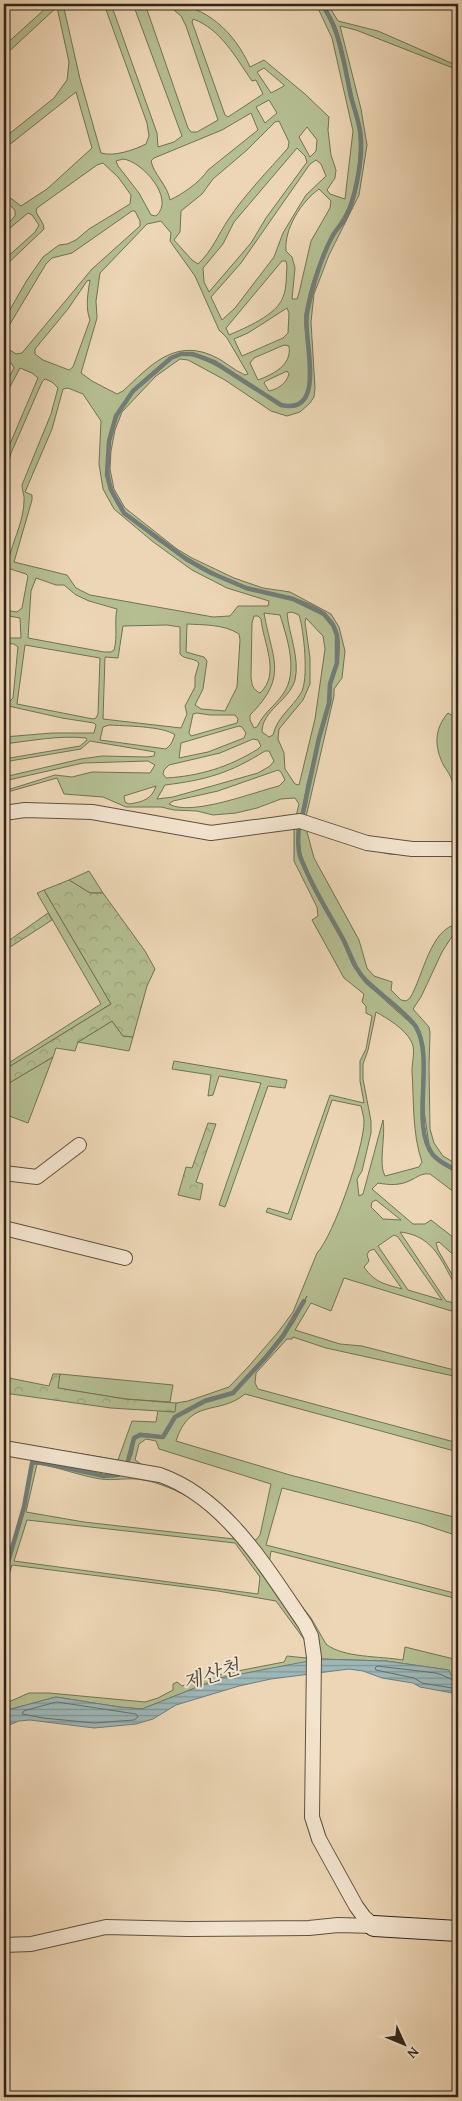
<svg xmlns="http://www.w3.org/2000/svg" width="462" height="2101" viewBox="0 0 462 2101" font-family="'Gentium Book Plus','Noto Serif KR',serif">
<style>
.green{fill:#b4be91;stroke:#727256;fill-rule:evenodd}
.forest{fill:url(#forest-crowns);stroke:#727256}
.water{fill:url(#water-rules);stroke:#727d79}
.lines{fill:none;stroke-linecap:round;stroke-linejoin:round}
.shore{stroke:#676e69;stroke-width:1}
.stream{stroke:#727d79;stroke-width:4.5}
.street-casing{stroke:#605141;stroke-width:16}
.secondary-casing{stroke:#31251a;stroke-width:22}
.street{stroke:#f3e4cf;stroke-width:14}
.secondary{stroke:#f3e4cf;stroke-width:20}
.labels{text-anchor:middle;dominant-baseline:central;stroke-width:4;stroke-linejoin:round;paint-order:stroke}
.water-label{font-size:20px;font-style:italic;fill:#4c4a42;stroke:#f3e4cf}
</style>
<defs>
<pattern id="forest-crowns" width="20" height="18" patternUnits="userSpaceOnUse" patternTransform="scale(1.25)"><rect width="20" height="18" fill="#b4be91"/><path d="M2 6a3 3 0 1 1 6 0M12 15a3 3 0 1 1 6 0" fill="none" stroke="#9ba37c"/></pattern>
<pattern id="water-rules" width="6" height="5" patternUnits="userSpaceOnUse" patternTransform="scale(1.25)"><rect width="6" height="5" fill="#9db7b8"/><path d="M0 2.5h6" fill="none" stroke="#819595"/></pattern>
</defs>
<rect width="100%" height="100%" fill="#edd6b5"/>
<filter id="stains"><feTurbulence type="fractalNoise" baseFrequency=".004" numOctaves="4"/><feColorMatrix values="0 0 0 0 .2 0 0 0 0 .09 0 0 0 0 .02 0 0 0 .5 -.17"/></filter>
<radialGradient id="worn" r=".72"><stop offset=".6" stop-color="#630" stop-opacity="0"/><stop offset="1" stop-color="#630" stop-opacity=".3"/></radialGradient>
<!-- green -->
<g class="green">
<path d="M48 4H63L80 79 101 153C114 157 134 150 146 144L149 136 147 123 104 4H111L157 133 158 147 174 142 182 136 133 4H145L188 128 191 132H197L218 120 186 26 181 16 167 4C206 4 235 33 250 67L264 60 305 94 329 117 328 130 331 155 336 170 335 178 327 190 330 194 345 199 353 131 332 38 316 4H321L334 28 358 125C361 147 359 176 352 197 348 212 338 224 331 237 319 260 309 288 305 314 302 337 326 414 282 404L215 361 203 356 181 353 170 357 132 390 115 415 108 441 106 475 110 490 123 514 157 540 199 568 245 589 293 600 323 615 332 626 336 635V663L329 684 328 703 307 784 301 818C308 809 307 796 309 785 314 758 323 731 330 705 332 699 330 692 331 686 333 675 339 665 339 653 340 643 339 632 334 624 318 596 271 596 245 586 208 572 176 552 144 528 138 523 128 518 124 511 98 476 106 424 133 392 139 385 147 380 153 374 161 367 170 357 181 355 205 352 258 392 281 406 329 418 304 340 308 315 311 289 321 262 332 239 339 225 349 214 354 199 359 184 362 157 362 142 363 127 356 112 353 98 347 75 344 49 336 27 332 19 327 11 323 4H328L338 21 378 31 458 66V70L356 30 340 26 361 109 367 145 359 195 329 255 314 294 311 322 315 388 314 397 310 403 300 412 287 416 271 411 225 380 188 360 180 359 156 376 122 412 115 430 111 451 110 469 114 489 125 508 177 549 192 558 234 578 263 588 290 592 331 614 339 627 345 651 342 678 334 689V696L306 817 318 825 293 819 269 823 296 816 299 804 295 798 281 799 257 808 236 813 213 815 197 811 174 810 161 807H126L103 797 64 794 57 778 4 793V791L55 775 72 777 92 772 150 773 155 765 148 761 83 763 4 781V777L81 759 102 756 147 757 154 756 155 752 90 741 81 749 4 762V759L80 746 87 740 86 738C59 735 30 741 4 744V737L52 733H94L96 725 94 723 62 718 4 705V700L10 701 13 698 18 647 14 644 4 643V638H21L20 618 4 615V610L17 612 22 608 28 576 26 574 4 567V560L8 559 10 554C15 537 24 518 24 501 25 496 22 491 22 485L51 414 58 388 52 382 45 379 42 382 11 453 4 481V458L38 378 32 373 20 368 4 398V387L14 368 12 364 4 361V346L16 354 22 353 92 269 140 226V221L135 211H132L72 253 52 258 46 264 4 334V320L27 280 43 257 59 245 67 244 76 240 89 229 130 204 131 195 118 177 103 163 97 165 37 208 36 212 43 224 44 229 4 267V260L35 232 39 225 32 215 28 213 4 233V228L15 216V210L4 200V193L21 206 47 189 92 148 76 92 4 149V138L54 98 67 80 69 62 57 7 4 56V46L46 8ZM193 19C221 29 236 58 252 81L256 80 263 94 228 117 225 115 192 22ZM264 68 284 85V86L271 93 257 72ZM269 100 277 113 265 123 256 107ZM251 113 258 130 208 170C199 183 184 193 170 200 167 184 154 175 151 161L154 158 222 130ZM279 121 289 142 288 148C268 171 245 194 228 220 218 235 212 251 198 264L192 260 174 240 180 232 181 211 202 194 213 179 247 150 275 122ZM307 127 317 140 316 151 310 157 299 137ZM297 148 305 156 307 162 266 218 251 243 209 292 204 282 203 268 223 244 234 222ZM123 159C142 161 176 199 156 216L151 215 139 193 118 166 116 161ZM316 160 321 164 326 176 306 195 298 208 283 233 274 257 235 308 222 320 211 297 241 263 310 164ZM319 189 331 201 330 208 311 241 299 293 297 299H292L295 268 292 257 286 251C284 229 301 202 319 189ZM161 221 171 233 170 241 195 276 219 330 227 338 248 374 245 375C233 370 224 360 211 355 173 339 149 367 123 391L117 394 92 381 81 373 97 318 96 301 100 273 147 224ZM282 261H286L287 266C286 276 287 288 283 297 277 315 245 328 229 335L226 328 231 322ZM90 280C88 293 85 307 90 320L73 367 69 370 43 360 35 354V349L68 309 87 281ZM287 308 289 313 288 333 283 338 242 356 234 339 248 333ZM284 345 289 346C292 365 274 374 258 380L250 363 254 358ZM287 371 289 374C286 384 278 389 269 391L264 383 266 381ZM68 388 83 394 101 421 99 464 103 489 114 509 152 541 192 570 227 588 269 601 268 606H238L230 616 213 617 90 595 76 588 67 575 14 562 32 500V495L25 492 52 429 63 389ZM36 578 56 585H64L76 595 89 601 117 609C114 622 118 636 114 650L111 652H104L28 638 31 591ZM292 612 299 615C304 630 309 680 301 693 292 708 277 717 273 735L269 737 262 732C262 710 289 701 295 680 300 658 289 635 287 613ZM264 613 280 615C287 638 299 672 283 694 274 707 265 711 257 727L254 728 250 720V715C289 676 272 660 264 613ZM254 616H258L261 619C263 642 281 674 260 693 252 689 252 685 251 677L252 623ZM306 618 323 636 325 649 315 719 299 785 295 784 285 769 284 753 278 739 279 729 303 700 310 684V658L305 622ZM187 624C203 625 224 624 239 634L240 640 237 687 225 711 201 709 195 705 203 689 207 661 204 657 186 652ZM167 625 180 627V654C185 660 193 657 199 663L195 677V687L185 706 187 714 181 728 103 719 105 657 118 658 123 626ZM25 645 100 658 98 714 96 718 93 719 17 704ZM197 713 210 715H235L238 719 237 723 191 736 189 733 193 714ZM109 725C124 726 164 726 175 735L171 744 166 749 100 740 103 727ZM239 726 242 727 246 733 244 738 208 752 179 758 181 743ZM253 739 258 740 261 746 258 749C229 767 200 776 166 778L163 774 164 770 169 765 220 753ZM265 751H269L274 761 270 766 258 773 173 797 157 799 165 785C206 780 230 773 265 751ZM278 770 281 772 285 780 279 786C254 792 191 817 169 804L173 801 218 791ZM156 786C152 799 143 802 129 804L125 802 124 796Z"/>
<path d="M448 713 458 719V778L453 784C451 776 448 772 444 766 434 747 434 729 448 713Z"/>
<path d="M57 814 96 816 162 828 192 836H214L300 824 370 846 398 850 458 852V857L389 854 365 848 310 830 307 832 314 858 359 940 367 968 374 976 392 982 391 990 401 1000 406 1001 410 998C423 977 430 928 458 924V933L453 935 442 952 421 997 413 1009 429 1027 430 1033 429 1066 430 1129 434 1143 443 1156 458 1165V1170L441 1160 433 1153 429 1145 424 1110V1046L417 1025 367 979 356 967 346 943 313 883 301 855 299 840 300 826H298C293 868 325 906 343 942 348 951 350 963 356 970 373 991 395 1009 415 1027 417 1033 420 1038 421 1045 427 1074 412 1131 432 1156 439 1164 449 1168 458 1173V1195L430 1174C421 1173 418 1177 411 1180 400 1186 389 1185 378 1183L372 1189 413 1224H425L431 1220 458 1241V1259L439 1242 436 1243 438 1250 458 1285V1290C442 1264 436 1236 400 1232L446 1301 458 1304V1313L344 1278 331 1311 311 1303 295 1330 340 1344 362 1346 458 1371V1377L326 1348 293 1337 292 1339H287L256 1373 255 1383 258 1389 458 1443V1452L245 1394C219 1416 190 1397 176 1441L290 1475 458 1518V1536L419 1523 282 1488 266 1545 458 1594V1599L271 1551 269 1564 311 1618 326 1644C343 1658 380 1656 403 1660L405 1647 458 1660V1677L450 1675 448 1670 386 1661 319 1659 313 1636 307 1623 260 1558 232 1522 215 1505 195 1490 184 1483 158 1473 4 1444V1441L118 1460 132 1421 156 1422 158 1410 174 1412 176 1403 188 1401 229 1387 249 1366 279 1331 293 1312 317 1253C334 1235 364 1147 364 1122 364 1117 362 1111 361 1106L332 1100 291 1220 266 1212 268 1208 288 1214 330 1095 364 1103 360 1081V1061L366 1049 372 1016 366 1013V1006L362 1002 364 994 344 978 312 920 318 916 317 907 294 861V826L201 838 134 824ZM376 1012C387 1018 405 1029 411 1041 416 1049 412 1061 412 1071 414 1101 412 1133 422 1162L419 1167 385 1176C378 1165 386 1135 383 1120L363 1194 359 1196 357 1179 362 1171 371 1133V1121L363 1079V1064L368 1050ZM376 1200 401 1220 383 1219 371 1207 372 1202ZM394 1235 398 1237 442 1300 408 1290 378 1246ZM374 1249 402 1289C385 1284 375 1283 364 1267L369 1261 367 1255 369 1251ZM307 1296 294 1322 283 1337 267 1358 233 1394 206 1402 176 1418 164 1438 140 1436 135 1439 132 1455 128 1462 133 1437 140 1433 162 1436 174 1416 205 1399 232 1392 265 1357 292 1321ZM146 1439 156 1441 159 1449 271 1484 260 1535 256 1540H250C231 1519 214 1497 189 1482 173 1472 150 1472 135 1460L139 1444Z"/>
<polygon points="89,871 103,893 90,893 69,880"/>
<polygon points="44,890 111,1004 4,1070 4,1066 101,1004 37,893"/>
<polygon points="112,1021 123,1036 133,1037 129,1051 78,1042"/>
<polygon points="53,1057 28,1123 4,1114 4,1086"/>
<polygon points="174,1061 287,1080 285,1088 268,1086 225,1207 219,1205 261,1083 219,1076 213,1095 208,1096 211,1075 172,1069"/>
<polygon points="60,1374 173,1385 170,1402 125,1399 57,1388"/>
<path d="M39 1462 104 1477 118 1476 121 1472C155 1477 174 1481 202 1502 235 1526 257 1563 280 1596 291 1611 306 1627 311 1644 313 1650 312 1658 308 1662L220 1678 142 1709 119 1707 56 1697 4 1711V1704L29 1693H49L145 1702 158 1698 173 1690V1684L177 1682 182 1686 212 1676 284 1662 287 1656 306 1658 309 1646 276 1601 218 1591 12 1565 4 1591V1578L25 1506 33 1463ZM37 1464C59 1467 80 1476 101 1479 113 1481 129 1477 143 1480 171 1484 223 1512 234 1539L84 1522 26 1512ZM27 1520 235 1543 260 1577 258 1594 14 1561Z"/>
</g>
<!-- forest -->
<g class="forest">
<polygon points="69,880 90,893 103,893 145,951 155,969 147,986 133,1037 123,1036 112,1021 78,1042 75,1051 56,1048 53,1057 4,1086 4,1070 111,1004 44,890"/>
<polygon points="48,913 52,920 4,951 4,944"/>
<polygon points="208,1123 216,1124 196,1182 203,1184 200,1200 178,1195 186,1167 192,1168"/>
<polygon points="53,1374 60,1374 58,1388 125,1399 176,1403 175,1412 111,1408 4,1393 4,1377 49,1386"/>
</g>
<!-- water -->
<polygon class="water" points="319,1659 386,1661 449,1670 451,1675 458,1677 458,1694 420,1687 413,1683 382,1678 363,1671 349,1669 271,1679 239,1686 176,1705 153,1719 136,1724 94,1728 30,1720 19,1721 4,1727 4,1711 56,1697 119,1707 142,1709 220,1678"/>
<g class="lines">
<!-- shore -->
<g class="shore">
<path d="M458 1681C449 1680 445 1675 436 1673L377 1666 375 1668 376 1670 414 1678 422 1683 458 1689"/>
<polygon points="57,1702 136,1714 138,1717 134,1720 94,1723 43,1718 22,1714 24,1711"/>
</g>
<!-- stream -->
<g class="stream">
<path d="M302 817 319 738 329 703 330 684 337 663V635L333 625 324 614 316 610 293 599 246 588 211 573 186 559 124 513 111 490 107 475 109 441 116 416 133 391 171 358 181 354H193L214 362 281 405C329 416 302 337 307 313 312 288 320 260 332 237 335 231 341 225 345 219 355 200 362 162 361 141 361 126 355 112 351 97 346 74 343 49 334 27 331 19 326 11 322 4"/>
<path d="M299 826C298 836 297 846 300 856 311 886 329 913 344 941 351 956 355 969 366 981 379 993 409 1015 416 1027 435 1059 410 1126 433 1155 439 1162 450 1167 458 1171"/>
<polyline points="128,1461 134,1438 140,1435 163,1437 175,1417 205,1401 233,1393 266,1357 283,1336 304,1301"/>
<polyline points="4,1576 24,1507 32,1463 39,1462 104,1476 118,1475"/>
</g>
<!-- street casing -->
<g class="street-casing">
<g id="street">
<polyline points="4,813 25,810 92,812 211,833 300,821 367,843 412,849 458,849"/>
<polyline points="4,1173 37,1177 79,1145"/>
<polyline points="4,1228 125,1258"/>
<path d="M4 1448 160 1475C226 1498 267 1569 305 1624L311 1636 314 1657 312 1817 319 1839 356 1906 364 1917 374 1926"/>
<polyline points="4,1945 31,1944 106,1927 188,1929 309,1928 338,1925 374,1926"/>
</g>
</g>
<!-- secondary casing -->
<g class="secondary-casing">
<polyline id="secondary" points="374,1926 458,1931"/>
</g>
<!-- street -->
<use href="#street" class="street"/>
<!-- secondary -->
<use href="#secondary" class="secondary"/>
</g>
<g class="labels">
<!-- water labels -->
<g class="water-label">
<text transform="translate(211 1674) rotate(-17)">제산천</text>
</g>
</g>
<!-- margin -->
<rect width="462" height="2101" fill="none" stroke="#edd6b5" stroke-width="20"/>
<rect x="5" y="5" width="452" height="2091" fill="none" stroke="#31251a" stroke-width="2.5"/>
<rect x="10" y="10" width="442" height="2081" fill="none" stroke="#31251a"/>
<!-- north arrow -->
<g transform="translate(404 2044) rotate(134)" stroke="#f3e4cf" stroke-width="4" paint-order="stroke">
<path d="M0-4L9 19L0 12L-9 19Z" fill="#31251a"/>
<text y="-8" font-size="14" font-weight="bold" text-anchor="middle" fill="#31251a">N</text>
</g>
<rect width="100%" height="100%" filter="url(#stains)"/>
<rect width="100%" height="100%" fill="url(#worn)"/>
</svg>
